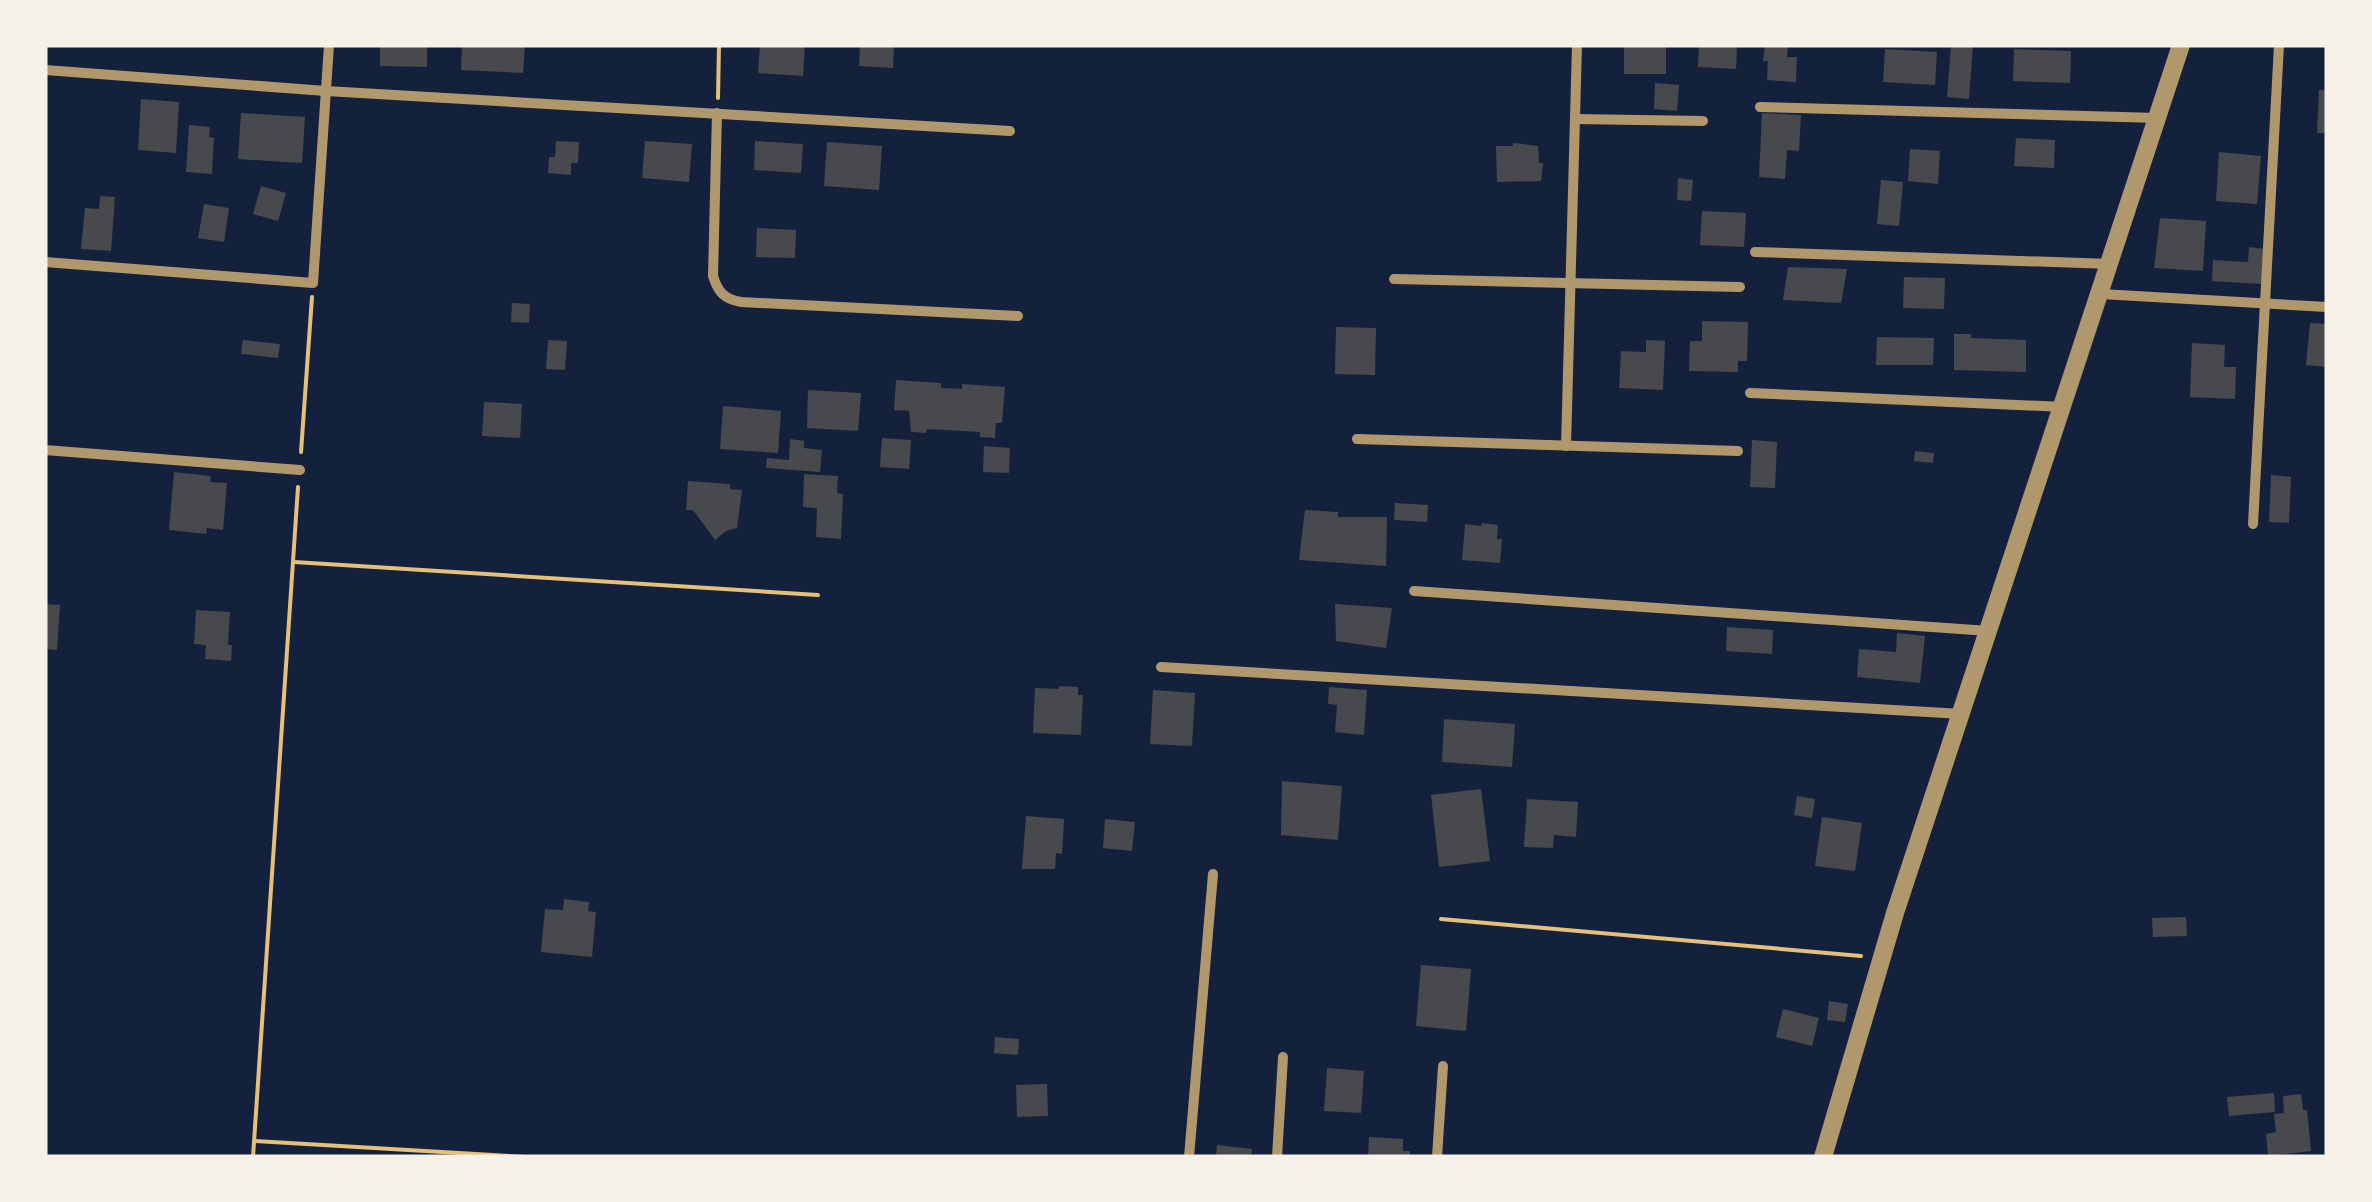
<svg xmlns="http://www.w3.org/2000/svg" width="2372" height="1202" viewBox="0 0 2372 1202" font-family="Raleway,sans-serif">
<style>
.building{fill:#48494c}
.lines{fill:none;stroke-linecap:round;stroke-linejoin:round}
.path{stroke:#e5c07b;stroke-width:4}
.minor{stroke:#b1986c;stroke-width:10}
.tertiary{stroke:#b1986c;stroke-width:18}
</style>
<rect width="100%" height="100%" fill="#14213d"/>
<!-- building -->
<g class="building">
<polygon points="380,45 427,45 427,67 380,66"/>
<polygon points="462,45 525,45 523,73 461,70"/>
<polygon points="760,45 805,45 803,76 758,73"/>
<polygon points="860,45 894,45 893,68 859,66"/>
<rect x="1624" y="45" width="42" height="29"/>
<polygon points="1699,45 1737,45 1736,69 1698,67"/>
<polygon points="1765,45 1788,45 1787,57 1797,57 1796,82 1767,80 1768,61 1763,61"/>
<polygon points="1951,45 1973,45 1969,99 1947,97"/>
<polygon points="1885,49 1937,52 1935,85 1883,82"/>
<polygon points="2014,49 2071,51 2070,83 2013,81"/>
<polygon points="1655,83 1679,85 1677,111 1654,109"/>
<polygon points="2319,90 2327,90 2327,133 2317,133"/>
<polygon points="141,99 179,102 176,153 138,150"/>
<polygon points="241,113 305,117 302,163 238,159"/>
<polygon points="1762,113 1801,115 1799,151 1787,150 1785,179 1759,177"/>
<polygon points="189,125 210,127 209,137 214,138 212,174 186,172"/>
<polygon points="2016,138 2055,140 2054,168 2014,166"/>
<polygon points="556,141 579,142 578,163 571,163 571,175 548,173 549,157 555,157"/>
<polygon points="645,141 692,144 689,182 642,178"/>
<polygon points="755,141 803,144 801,173 754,170"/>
<polygon points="827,142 882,146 879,190 824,186"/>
<polygon points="1513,143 1538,146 1539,163 1543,163 1541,181 1497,182 1496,146 1513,146"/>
<polygon points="1910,149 1940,151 1938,184 1908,181"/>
<polygon points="2219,152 2261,156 2257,204 2216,201"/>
<polygon points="1678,178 1693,180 1691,201 1677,200"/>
<polygon points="1881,180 1903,182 1899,226 1877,224"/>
<polygon points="261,186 286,193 278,221 253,214"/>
<polygon points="100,196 115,197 111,251 81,249 85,208 99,209"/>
<polygon points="204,204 229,208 224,242 198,238"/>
<polygon points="1702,211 1746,213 1744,247 1700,245"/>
<polygon points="2160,218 2206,221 2203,271 2154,268"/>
<polygon points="757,228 796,230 795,258 756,257"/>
<polygon points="2249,247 2264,249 2262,284 2212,281 2213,260 2248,262"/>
<polygon points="1788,267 1847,269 1841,303 1783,300"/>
<polygon points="1904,277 1945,278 1944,309 1903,308"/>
<polygon points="512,303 530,304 529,323 511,322"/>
<polygon points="1702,321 1748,322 1747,361 1738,361 1738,372 1689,371 1690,341 1702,341"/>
<polygon points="2310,323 2327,324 2327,367 2306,365"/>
<polygon points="1336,327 1376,328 1375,375 1335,374"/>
<polygon points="1954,334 1971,334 1971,338 2026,340 2026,372 1954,370"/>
<polygon points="1877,337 1934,338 1933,365 1876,365"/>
<polygon points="243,340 280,344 278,358 241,354"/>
<polygon points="548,340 567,341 565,370 546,369"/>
<polygon points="1646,340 1665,341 1663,390 1619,388 1621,351 1646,352"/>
<polygon points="2192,343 2225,345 2224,367 2236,367 2235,399 2190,397"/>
<polygon points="896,380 941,383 941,388 962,389 962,384 1005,387 1002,423 996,423 995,438 980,437 980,432 927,429 926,433 911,432 909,411 894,410"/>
<polygon points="808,390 861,393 858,431 807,428"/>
<polygon points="484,402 522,404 520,438 482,436"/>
<polygon points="723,406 781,411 778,453 720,449"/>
<polygon points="882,438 911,440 909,469 880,467"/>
<polygon points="790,439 804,441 804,448 822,450 820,472 766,468 767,458 789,460"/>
<polygon points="1752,440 1777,442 1775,488 1750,487"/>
<polygon points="984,446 1010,448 1009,473 983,472"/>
<polygon points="1915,451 1934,453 1933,463 1914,461"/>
<polygon points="174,472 211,476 210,482 227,483 223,530 207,528 206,534 169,530"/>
<polygon points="804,474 838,476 837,493 843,494 841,539 816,537 817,508 803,507"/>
<polygon points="2271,475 2291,477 2289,523 2269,522"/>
<polygon points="688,481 730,484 730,489 742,490 737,528 726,531 715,540 693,510 686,510"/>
<polygon points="1395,503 1428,505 1427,522 1394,520"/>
<polygon points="1305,510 1338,512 1338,517 1387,517 1386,566 1299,560"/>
<polygon points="1482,523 1498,525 1497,539 1502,539 1500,563 1462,560 1465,524 1481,526"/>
<polygon points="45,604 60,605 57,650 45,649"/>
<polygon points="1335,604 1392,608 1386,648 1336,641"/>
<polygon points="196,610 230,612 228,645 232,645 231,661 205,659 206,645 194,644"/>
<polygon points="1727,627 1773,630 1772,654 1726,651"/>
<polygon points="1897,633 1925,636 1920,683 1857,677 1859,649 1896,652"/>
<polygon points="1059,686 1078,687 1078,695 1083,695 1081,735 1033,733 1035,688 1059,689"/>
<polygon points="1329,687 1367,690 1364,735 1335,732 1337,705 1328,704"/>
<polygon points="1153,690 1195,693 1192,746 1150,744"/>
<polygon points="1444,719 1515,724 1512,767 1442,762"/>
<polygon points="1282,781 1342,786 1338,840 1281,835"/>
<polygon points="1481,789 1490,861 1439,867 1431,795"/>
<polygon points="1797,796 1815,799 1812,818 1794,815"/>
<polygon points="1527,799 1578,802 1576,837 1554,835 1553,848 1524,847"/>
<polygon points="1026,816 1064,819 1062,854 1056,853 1055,869 1022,869"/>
<polygon points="1822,817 1862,823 1855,871 1815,866"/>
<polygon points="1105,819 1135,822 1132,851 1103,848"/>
<polygon points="564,899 589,902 588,911 596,912 592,957 541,952 545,909 563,910"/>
<polygon points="2186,917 2187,936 2153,937 2152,918"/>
<polygon points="1421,965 1471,969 1466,1031 1416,1026"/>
<polygon points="1829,1001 1848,1004 1845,1022 1827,1020"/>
<polygon points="1783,1009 1819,1018 1812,1046 1776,1037"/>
<polygon points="995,1037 1019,1039 1018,1055 994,1053"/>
<polygon points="1327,1068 1364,1071 1361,1113 1324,1111"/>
<polygon points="1047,1084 1048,1116 1017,1117 1016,1085"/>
<polygon points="2274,1093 2275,1112 2229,1116 2227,1097"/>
<polygon points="2301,1094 2303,1110 2307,1110 2311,1151 2268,1156 2266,1134 2276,1132 2274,1114 2284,1113 2283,1096"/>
<polygon points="1369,1137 1403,1139 1403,1151 1410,1151 1410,1157 1368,1157"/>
<polygon points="1217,1145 1252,1149 1251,1157 1216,1157"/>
</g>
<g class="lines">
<!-- path -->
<g class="path">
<polyline points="718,98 719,45"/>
<polyline points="301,452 312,297"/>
<polyline points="294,562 818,595"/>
<polyline points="1441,919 1861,956"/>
<polyline points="255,1141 525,1157"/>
<polyline points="253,1157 298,487"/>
</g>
<!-- minor -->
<g class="minor">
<polyline points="45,70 326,91 1010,131"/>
<polyline points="1760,107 2158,118"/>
<path d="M717 113 713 276C718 292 724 299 741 302L1018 316"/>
<polyline points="1575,119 1703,121"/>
<polyline points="1755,252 2111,264"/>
<polyline points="45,262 313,283 329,45"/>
<polyline points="1394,279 1740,287"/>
<polyline points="2101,294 2327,307"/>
<polyline points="1750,393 2063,407"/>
<polyline points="1357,439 1738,451"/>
<polyline points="1566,446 1577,45"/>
<polyline points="45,450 300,470"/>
<polyline points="2253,524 2279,45"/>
<polyline points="1414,591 1989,631"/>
<polyline points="1161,667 1962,714"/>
<polyline points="1189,1157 1213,874"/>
<polyline points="1277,1157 1283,1057"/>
<polyline points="1437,1157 1443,1066"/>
</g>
<!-- tertiary -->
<polyline class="tertiary" points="1823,1157 1895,913 2181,45"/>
</g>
<!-- border -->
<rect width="2372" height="1202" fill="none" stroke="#f6f1e7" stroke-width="95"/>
</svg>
